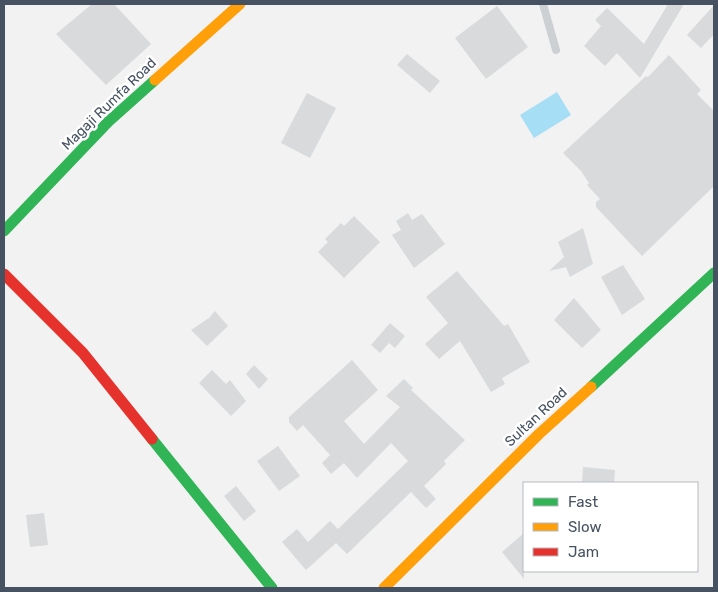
<svg xmlns="http://www.w3.org/2000/svg" width="718" height="592" viewBox="0 0 718 592" font-family="Rubik,sans-serif">
<style>
.water{fill:#a5def5}
.building{fill:#d9dadc}
.lines{fill:none;stroke-linecap:round;stroke-linejoin:round}
.lane{stroke:#cdd0d3;stroke-width:8}
.fast{stroke:#30b455;stroke-width:11}
.slow{stroke:#ff9f0a;stroke-width:11}
.jam{stroke:#e5322d;stroke-width:11}
.labels{text-anchor:middle;dominant-baseline:central;stroke-width:5;stroke-linejoin:round;paint-order:stroke}
.street-label{font-size:14px;fill:#465261;stroke:#fff}
</style>
<rect width="100%" height="100%" fill="#f2f2f2"/>
<!-- water -->
<polygon class="water" points="557,92 571,115 534,138 520,115"/>
<!-- building -->
<g class="building">
<polygon points="92,4 114,4 151,44 106,85 56,34"/>
<polygon points="668,4 684,4 640,78 617,53 605,66 584,46 601,26 595,20 607,8 644,44"/>
<polygon points="714,5 714,34 701,48 687,35"/>
<polygon points="497,6 528,47 486,79 455,38"/>
<polygon points="407,54 440,81 430,93 397,65"/>
<polygon points="669,55 701,90 697,94 714,111 714,186 642,256 596,207 596,202 600,199 587,185 589,183 581,171 563,153 646,76 648,77"/>
<polygon points="307,93 336,108 310,158 281,143"/>
<polygon points="408,213 412,220 422,214 445,244 414,268 392,235 401,230 396,221"/>
<polygon points="354,216 380,242 344,278 318,252 328,242 325,239 341,223 344,226"/>
<polygon points="583,228 593,264 570,277 566,267 549,271 564,257 558,242"/>
<polygon points="623,265 645,299 622,315 601,277"/>
<polygon points="457,271 504,326 508,324 530,362 502,378 505,384 491,392 460,341 439,359 425,344 448,323 426,297"/>
<polygon points="574,298 601,330 582,348 554,320"/>
<polygon points="215,311 228,326 207,346 191,330 209,318"/>
<polygon points="390,323 405,336 395,348 389,343 380,353 371,345"/>
<polygon points="352,360 378,390 344,421 364,444 400,407 386,396 404,379 413,388 411,390 465,440 444,461 446,464 424,486 436,499 426,508 411,492 347,554 336,543 306,570 282,542 297,529 308,542 330,521 338,529 408,461 391,443 357,478 344,463 331,474 322,463 330,455 303,425 297,431 289,422 289,417"/>
<polygon points="254,365 268,379 259,389 246,374"/>
<polygon points="212,370 226,384 230,380 246,401 231,416 199,383"/>
<polygon points="278,446 300,476 279,491 257,461"/>
<polygon points="583,467 615,470 614,483 582,483"/>
<polygon points="236,486 256,511 244,521 224,496"/>
<polygon points="44,513 48,545 30,547 26,515"/>
<polygon points="524,533 524,579 502,552"/>
</g>
<g class="lines">
<!-- lane -->
<polyline class="lane" points="543,4 556,50"/>
<!-- fast -->
<g class="fast">
<polyline points="4,231 108,122 155,80"/>
<polyline points="591,387 714,273"/>
<polyline points="152,439 272,588"/>
</g>
<!-- slow -->
<g class="slow">
<polyline points="155,80 240,4"/>
<polyline points="384,588 539,434 591,387"/>
</g>
<!-- jam -->
<polyline class="jam" points="4,274 83,353 152,439"/>
</g>
<g class="labels">
<!-- street labels -->
<g class="street-label">
<text transform="translate(109 104) rotate(-44)">Magaji Rumfa Road</text>
<text transform="translate(536 417) rotate(-43)">Sultan Road</text>
</g>
</g>
<!-- border -->
<rect width="718" height="592" fill="none" stroke="#465261" stroke-width="10"/>
<!-- legend -->
<rect x="523" y="482" width="175" height="90" fill="#ffffff" stroke="#b5bac0"/>
<rect x="533" y="498" width="25" height="8" fill="#30b455" stroke="#b5bac0"/>
<text x="568" y="507" font-size="15" fill="#465261">Fast</text>
<rect x="533" y="523" width="25" height="8" fill="#ff9f0a" stroke="#b5bac0"/>
<text x="568" y="532" font-size="15" fill="#465261">Slow</text>
<rect x="533" y="548" width="25" height="8" fill="#e5322d" stroke="#b5bac0"/>
<text x="568" y="557" font-size="15" fill="#465261">Jam</text>
</svg>
